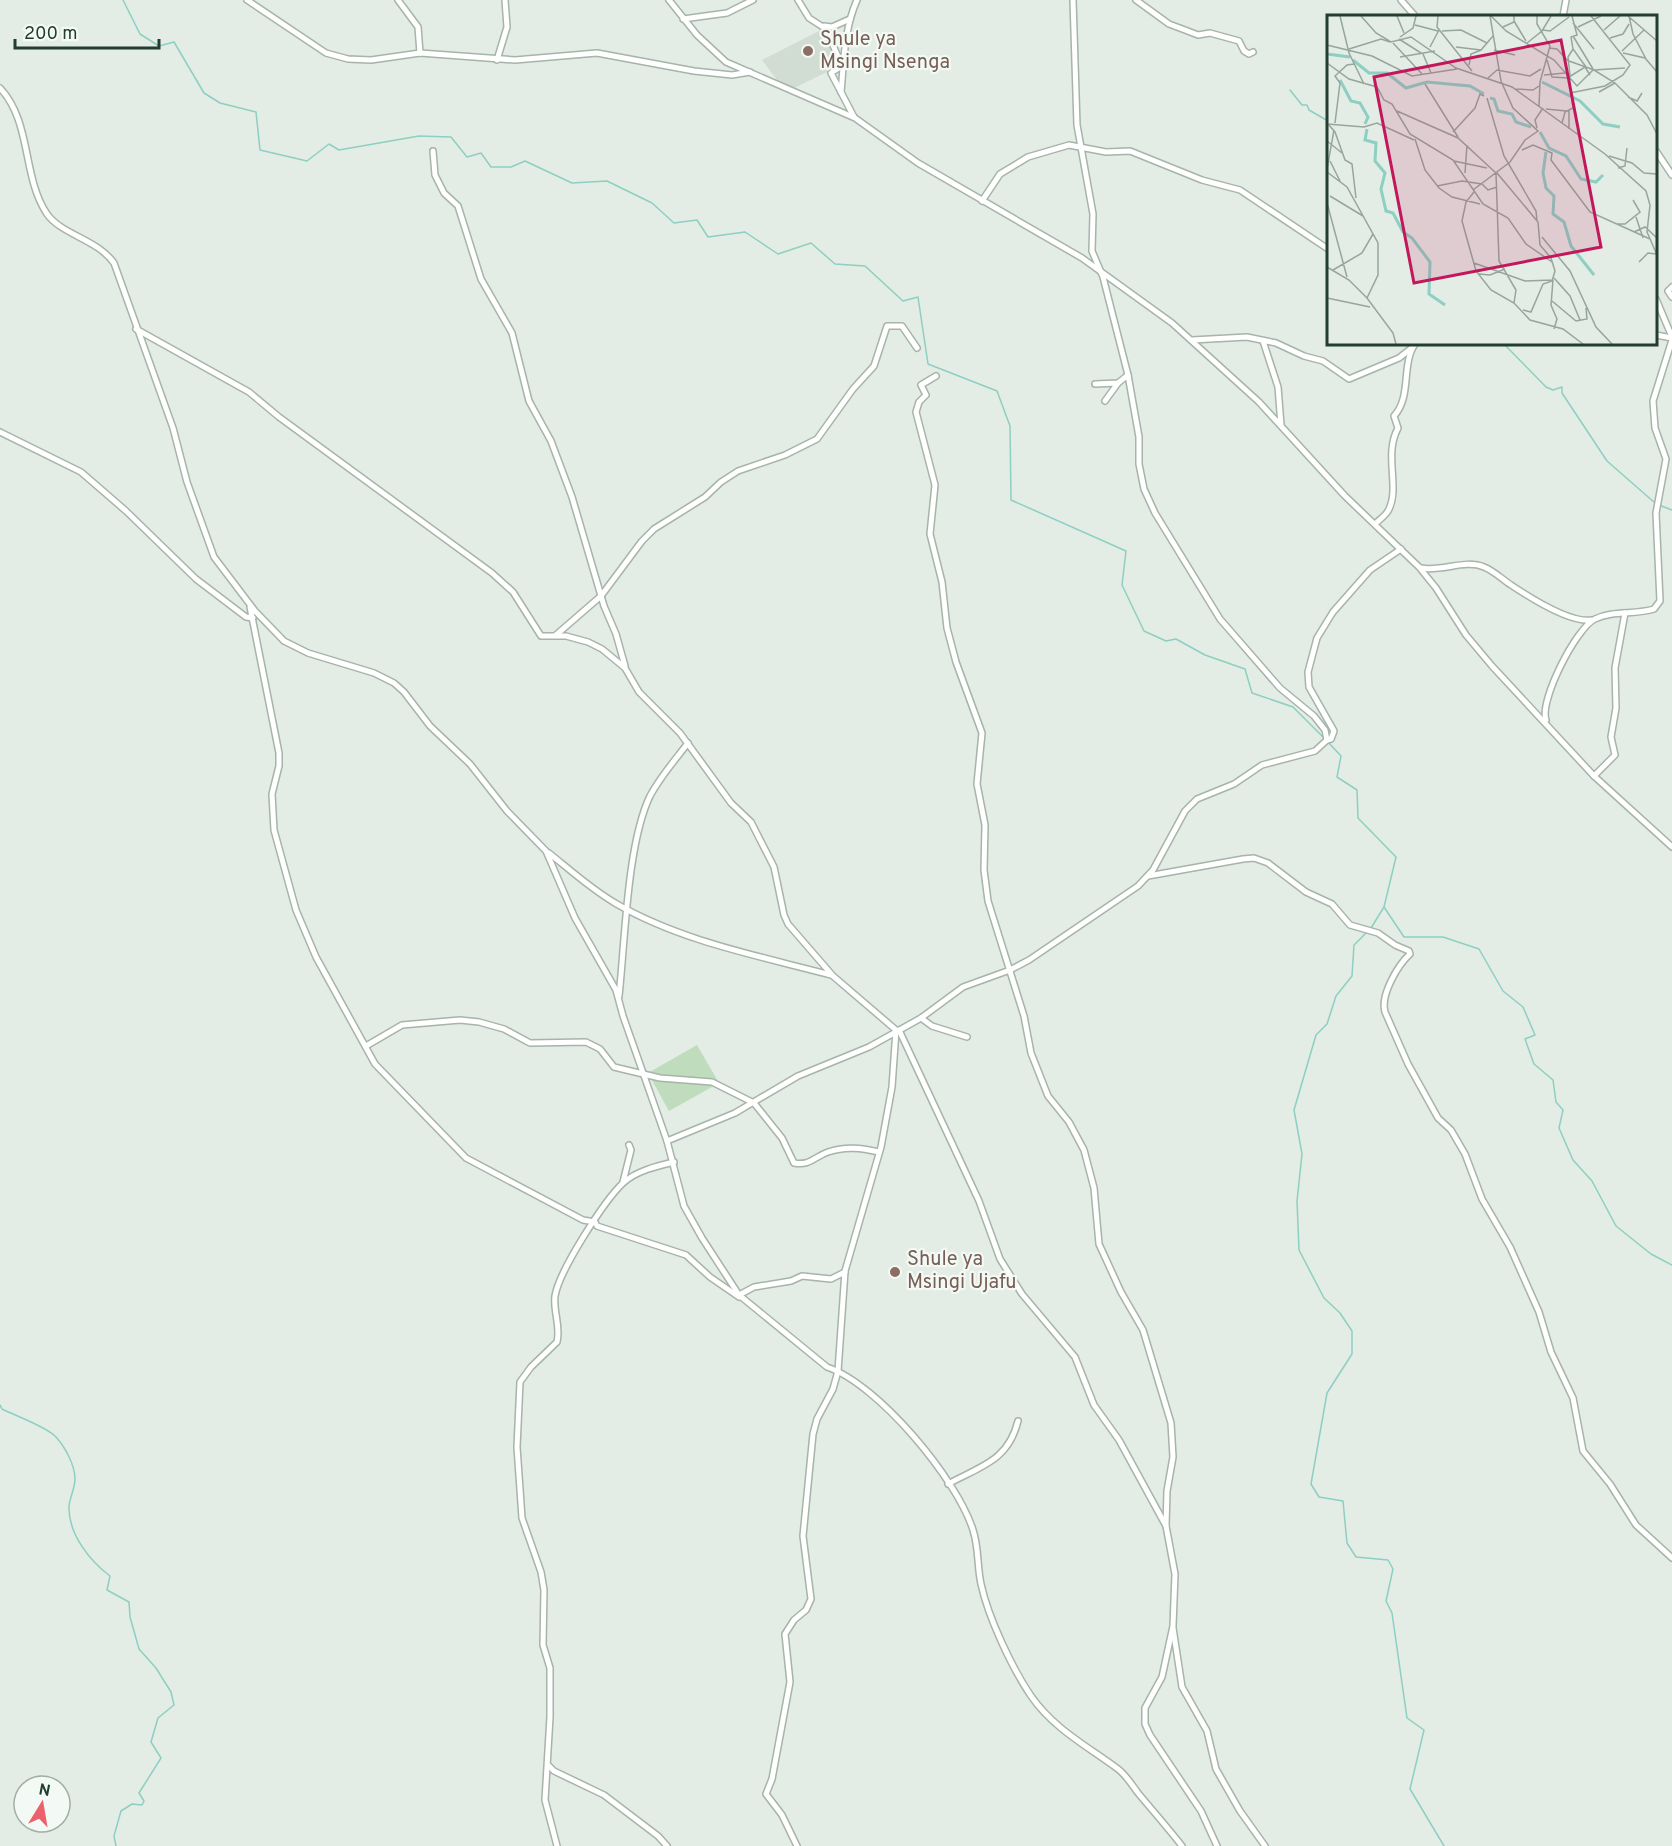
<svg xmlns="http://www.w3.org/2000/svg" width="1672" height="1846" viewBox="0 0 1672 1846" font-family="Overpass,sans-serif">
<style>
.built{fill:#d1dcd3}
.garden{fill:#bfdcbd}
.lines{fill:none;stroke-linecap:round;stroke-linejoin:round}
.stream{stroke:#8dcfc3;stroke-width:1.5}
.street-casing{stroke:#a6b4aa;stroke-width:8}
.street{stroke:#fff;stroke-width:5}
.education-dot{fill:#8d6e63;stroke:#f3f9f4;stroke-width:2}
.labels{text-anchor:middle;dominant-baseline:central;stroke-width:4.5;stroke-linejoin:round;paint-order:stroke}
.education-label{font-size:20px;fill:#785e54;stroke:#f3f9f4;text-anchor:start}
.inset-river{fill:none;stroke:#8dcfc3;stroke-width:3}
.inset-road{fill:none;stroke:#96a69c;stroke-width:1.5}
.view{fill:#c2185b;fill-opacity:0.15;stroke:#c2185b;stroke-width:3}
.inset-edge{fill:none;stroke:#233d2e;stroke-width:3}
</style>
<rect width="100%" height="100%" fill="#e3ece5"/>
<!-- built -->
<polygon class="built" points="823,29 841,65 786,92 762,60"/>
<!-- garden -->
<polygon class="garden" points="697,1045 719,1083 669,1111 648,1073"/>
<g class="lines">
<!-- stream -->
<g class="stream">
<polyline points="123,0 140,34 159,46 174,42 204,93 220,103 256,112 260,150 307,161 329,144 339,150 419,136 451,137 467,157 481,153 491,167 511,167 525,161 572,183 607,181 652,203 674,223 697,220 708,237 745,232 778,254 811,243 835,264 865,266 903,301 918,297 928,364 997,391 1010,426 1011,500 1126,551 1122,585 1144,631 1166,641 1176,639 1205,655 1245,669 1252,693 1293,707 1324,738"/>
<polyline points="1290,90 1302,105 1307,105 1309,110 1328,121"/>
<polyline points="1504,344 1546,387 1553,390 1562,387 1562,393 1607,461 1655,503"/>
<polyline points="1659,505 1672,510"/>
<polyline points="1327,741 1341,756 1337,777 1357,790 1358,818 1396,857 1384,907 1404,937 1443,937 1479,949 1503,991 1523,1007 1535,1035 1525,1039 1534,1064 1553,1080 1556,1102 1563,1110 1559,1128 1573,1160 1592,1181 1616,1226 1651,1254 1672,1265"/>
<polyline points="1371,928 1384,907"/>
<polyline points="1367,932 1354,945 1352,976 1336,996 1327,1024 1316,1035 1294,1110 1302,1154 1297,1201 1299,1250 1324,1298 1340,1313 1352,1331 1352,1354 1327,1393 1311,1484 1319,1497 1343,1501 1347,1543 1356,1557 1388,1560 1393,1569 1386,1601 1392,1613 1407,1718 1424,1730 1410,1789 1444,1846"/>
<path d="M0 1405 2 1409C16 1416 47 1427 56 1437 65 1447 75 1465 75 1479 75 1488 70 1497 69 1506 68 1534 90 1561 110 1576L107 1590 129 1602 130 1617 139 1649 156 1668 171 1692 174 1705 158 1718 151 1742 161 1758 139 1793 144 1801 142 1805 132 1804 121 1811 114 1836 116 1846"/>
</g>
<!-- street casing -->
<g class="street-casing">
<g id="street">
<polyline points="247,0 326,53 348,59 371,60 420,53 515,60 597,53 694,71 732,75 750,72"/>
<polyline points="398,0 418,27 420,53"/>
<polyline points="669,0 697,35 726,62 855,118 918,163 1082,258 1172,323 1259,402 1345,496 1419,567 1436,588 1466,635 1492,666 1594,776 1672,847"/>
<polyline points="798,0 809,18 826,29 842,66 831,73 854,117"/>
<polyline points="1136,0 1169,24 1185,30 1198,35 1210,33 1239,41 1244,51 1249,54 1253,52"/>
<polyline points="1401,0 1415,16"/>
<polyline points="1563,16 1566,0"/>
<polyline points="683,19 727,13 753,0"/>
<polyline points="824,26 832,27 850,19"/>
<polyline points="497,60 507,27 505,0"/>
<path d="M0 88C32 122 22 177 47 214 62 235 97 239 114 263L173 428 187 482 214 557 255 611 284 641 308 653 374 673 394 683 404 692 430 726 470 764 507 811 546 851 575 918 616 990 623 1016 667 1141 684 1206 702 1238 739 1295 827 1367C878 1384 957 1479 973 1530 979 1548 977 1566 981 1584 988 1617 1012 1668 1031 1696 1054 1729 1087 1746 1118 1769 1126 1775 1132 1785 1138 1793 1153 1811 1168 1828 1182 1846"/>
<path d="M841 92C844 61 844 29 857 0"/>
<polyline points="433,151 435,175 444,193 458,206 481,279 512,333 529,401 551,441 572,497 604,606 616,634 625,666"/>
<polyline points="1656,151 1672,175"/>
<polyline points="982,201 1000,174 1028,157 1069,145 1106,152 1130,151 1202,180 1240,190 1328,249"/>
<polyline points="1672,287 1668,291 1672,297"/>
<polyline points="1656,299 1672,337"/>
<polyline points="136,329 249,392 279,417 492,573 513,592 541,636 566,636 588,642 602,649 625,668 639,692 680,733 731,803 751,822 774,867 784,915 788,924 833,976 896,1030 892,1087 881,1147 845,1271 838,1371 833,1389 817,1419 813,1434 803,1536 811,1599 806,1610 794,1620 785,1634 790,1682 772,1779 766,1794 782,1815 797,1846"/>
<polyline points="1656,335 1672,338"/>
<polyline points="1192,340 1247,337 1276,343 1304,356 1323,361 1349,379 1399,358 1413,347"/>
<polyline points="1263,341 1278,387 1281,425"/>
<polyline points="936,376 921,385 926,395 919,402 916,412 935,485 930,534 942,582 947,628 956,662 982,733 977,784 985,825 984,870 988,901 1024,1016 1031,1053 1048,1096 1069,1122 1084,1150 1094,1188 1099,1244 1121,1292 1143,1330 1171,1423 1173,1457 1167,1491 1166,1526"/>
<polyline points="1095,384 1118,383 1128,375"/>
<polyline points="1105,401 1118,383"/>
<polyline points="0,432 81,472 126,511 196,579 246,617 253,618"/>
<path d="M1375 524C1379 520 1385 516 1388 511 1401 488 1383 456 1398 428L1394 416C1412 397 1401 364 1415 344"/>
<path d="M1421 568C1442 572 1465 559 1484 567 1494 571 1502 579 1511 585 1529 597 1569 623 1591 620"/>
<polyline points="250,607 279,753 279,766 272,794 274,830 296,910 316,957 375,1064 466,1158 583,1220 595,1222 597,1226 686,1255 710,1277 739,1297"/>
<polyline points="556,635 601,596 642,541 654,529 705,497 721,482 738,471 785,455 817,439 853,389 874,366 887,326 902,326 917,348"/>
<path d="M1546 720C1539 701 1576 628 1595 619 1613 610 1635 615 1654 609L1660 601 1656 513 1666 459 1655 428 1653 401 1672 340"/>
<polyline points="1327,740 1331,739 1334,731 1309,687 1308,672 1317,638 1333,612 1370,570 1401,549"/>
<polyline points="1594,776 1615,755 1611,737 1616,708 1615,668 1625,613"/>
<path d="M549 853C570 870 591 889 615 903 680 941 759 956 831 975"/>
<path d="M1148 876 1243 859 1254 858 1268 863 1306 892 1332 904 1350 925 1378 933 1395 945 1409 951 1410 954C1398 965 1380 995 1385 1012L1408 1064 1438 1118 1451 1130 1465 1154 1482 1199 1510 1247 1539 1312 1551 1352 1573 1398 1583 1451 1610 1484 1636 1525 1672 1558"/>
<path d="M619 996C625 942 627 844 650 796 660 777 675 760 688 743"/>
<polyline points="921,1018 932,1026 967,1037"/>
<polyline points="899,1030 979,1201 1000,1259 1022,1294 1075,1357 1094,1405 1119,1440 1166,1526 1175,1574 1173,1626 1162,1677 1145,1708 1145,1724 1150,1735 1201,1811 1217,1846"/>
<path d="M366 1046 402 1025 460 1020 479 1022 504 1029 530 1043 586 1042 600 1049 614 1067 660 1078 712 1082 754 1103 782 1138 794 1163C810 1166 814 1157 828 1152 846 1146 861 1148 879 1152"/>
<polyline points="667,1141 735,1113 798,1076 869,1047 921,1018 963,987 1010,970 1029,960 1138,886 1153,870 1185,811 1197,799 1234,784 1262,765 1315,751 1327,740 1325,730 1314,716 1280,688 1220,619 1155,513 1144,489 1139,464 1139,437 1128,375 1103,277 1092,251 1093,214 1077,125 1073,0"/>
<polyline points="623,1182 631,1150 629,1145"/>
<polyline points="739,1295 754,1287 791,1281 802,1276 831,1279 845,1272"/>
<path d="M948 1484C981 1466 1008 1461 1018 1421"/>
<polyline points="1173,1628 1182,1687 1207,1731 1216,1769 1240,1811 1265,1846"/>
<polyline points="549,1766 554,1771 604,1795 658,1836 667,1846"/>
<path d="M557 1846 545 1800 550 1717V1668L543 1645 544 1590 541 1572 522 1518 517 1447 520 1382 531 1367 557 1342C561 1326 553 1312 555 1296 559 1271 604 1201 623 1183 636 1171 657 1166 674 1162"/>
</g>
</g>
<!-- street -->
<use href="#street" class="street"/>
</g>
<!-- markers -->
<g class="education-dot">
<circle cx="808" cy="51" r="6"/>
<circle cx="895" cy="1272" r="6"/>
</g>
<g class="labels">
<!-- education labels -->
<g class="education-label">
<text x="820" y="40">Shule ya<tspan x="820" dy="23">Msingi Nsenga</tspan></text>
<text x="907" y="1260">Shule ya<tspan x="907" dy="23">Msingi Ujafu</tspan></text>
</g>
</g>
<!-- overview -->
<g transform="translate(1327 15)">
<rect width="330" height="330" fill="#e3ece5"/>
<path class="inset-river" d="M0 39 23 42M26 45 42 58H60L79 73 100 67 143 71 157 79M13 65 24 86 33 88 41 102 38 109M215 67 253 86 276 109 293 112M163 83 167 84 171 96 185 99 189 107 204 112M40 114 38 125 49 128 48 146 58 158 54 174 59 196 66 198 76 217 85 223 103 247 102 279 118 290M213 117 222 133 239 141 254 164 269 167 276 160M219 137 216 158 219 173 227 181 226 199 237 207 244 231 267 260"/>
<path class="inset-road" d="M13 1 22 38 37 69M34 1 49 18 64 27 84 22 129 53 185 72 278 139 319 176 323 190 320 217 330 240M70 1 77 18M111 1 110 12 145 56M164 1 179 16 227 45 250 71 266 55M210 1V9L223 31 213 67 212 91M245 1 250 20 244 22 246 34 259 52M301 1 330 26M302 1 306 19 319 44M187 6 199 26M246 8 267 34M88 10 111 16M176 12 187 7V1M251 12 274 1M216 15 223 16 242 2M277 15 293 1M115 16 134 15 160 28M246 21 266 54M73 22 86 13 89 1M283 23 296 19 302 9M72 24 94 38M66 28 95 59M200 28 215 16 224 1M0 30 45 41 85 61 130 54M103 32 112 15M129 32 154 35M222 33 230 34 242 47M22 34 54 24 63 27M167 35 188 40M295 36 317 15M296 38 318 43 330 57M96 39 104 58M73 42 108 36M220 45 225 62 241 63M242 46 267 55 288 68 320 100 330 119M0 48 22 64 50 72 57 85 65 89 83 119 126 145 156 189 181 203 199 229 225 247M142 50 144 39 154 35 166 21M267 55 298 53M217 60 238 58M243 61 241 42 246 34M161 63 170 55 203 61 214 54M98 69 131 122M188 74 206 75 212 71M272 77 288 68M243 78 278 71 296 60 303 50 264 1M301 82 310 86 315 78M160 83 177 141 209 196 210 206M219 94 239 96M242 95V114M70 96 131 123 169 158 172 246 189 275 187 288M8 108 13 68 8 61 20 50 27 49M235 108 238 97 246 93 242 62 258 52 263 60M0 109 37 112 50 108 87 125M1 109 8 117 18 145 25 149 29 183M210 113 208 105 216 93M126 117 148 93 153 79 157 81M88 124 98 155 112 173 125 182 153 189M0 126 15 138M195 135 206 130 225 138 224 145 263 197 323 224M282 141 305 148 317 158 330 159M3 146 13 166M127 146 160 153M291 153 298 151 300 133M0 154 7 115M0 157 20 172 51 228V260L40 283M138 158 140 130M170 158 211 207 213 230 224 243 228 256 225 266 216 269 204 297 196 295M110 171 135 166 155 169 161 175 170 172M146 175 183 147 198 125 211 116 186 93 174 66 163 1M147 177 139 187 135 206 149 256 164 275 187 288 203 305 236 314 256 329M3 181 36 201M0 188 20 262M309 202 316 223M290 209H298L313 197 306 185M307 217 318 212 330 223M215 222 243 256 269 312 285 329M312 247 321 238 329 239M147 248 198 266 226 265M0 252 22 265 40 283 66 318 69 329M6 255 35 238 46 219M152 259 163 260 178 254M227 263 243 281 253 305M226 265 224 290 230 304 227 314M0 283 43 292M225 286 249 306 260 304 259 293"/>
<path class="view" d="M234 25 274 232 87 268 47 62Z"/>
<rect width="330" height="330" class="inset-edge"/>
</g>
<!-- north arrow -->
<g transform="translate(42 1804) rotate(11)"><circle r="28" fill="#f3f9f4" stroke="#a0aea5" stroke-width="1.5"/>
<path d="M0-4.5L10 22L0 15L-10 22Z" fill="#ec616d"/>
<text y="-9" font-size="16" font-weight="bold" text-anchor="middle" fill="#233d2e">N</text>
</g>
<!-- scale -->
<path d="M15 39v9h144v-9" fill="none" stroke="#233d2e" stroke-width="3"/>
<text x="24" y="39" font-size="18" fill="#233d2e" stroke="#f3f9f4" stroke-width="4.5" paint-order="stroke">200 m</text>
</svg>
